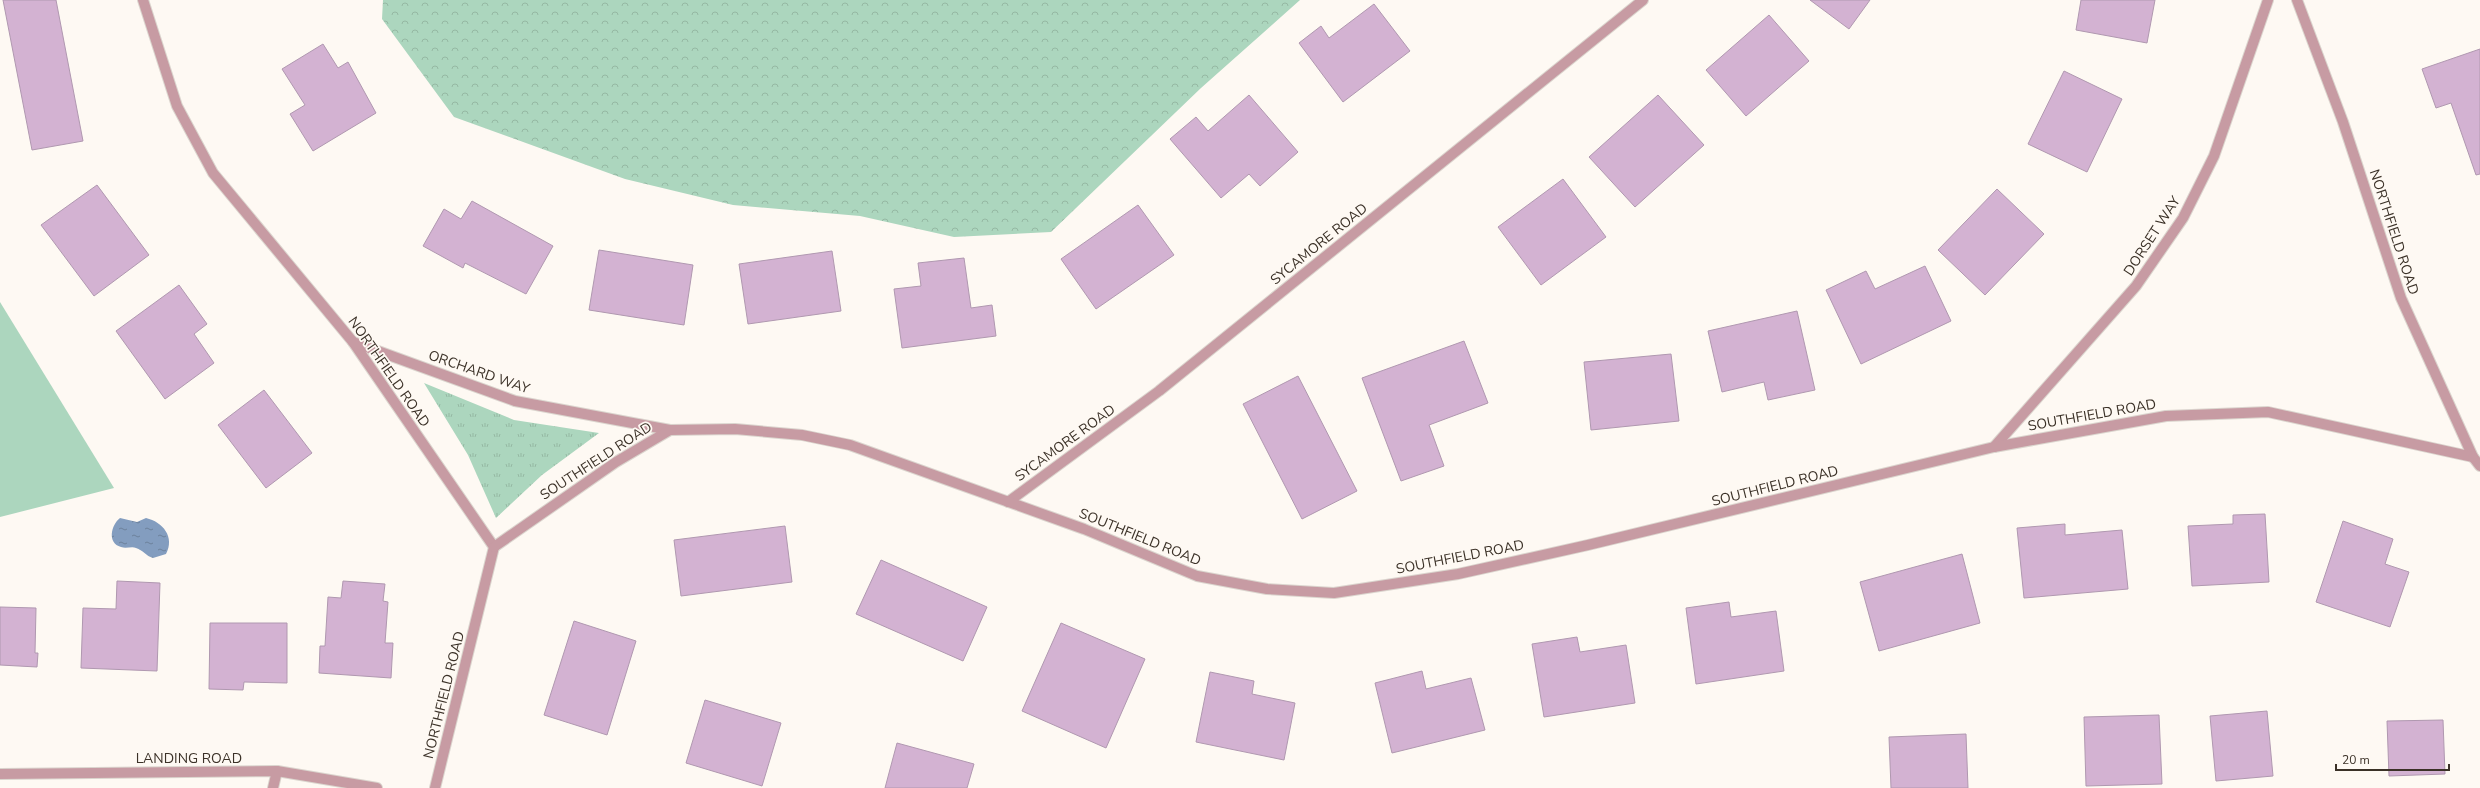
<svg xmlns="http://www.w3.org/2000/svg" width="2480" height="788" viewBox="0 0 2480 788" font-family="'Nunito Sans',sans-serif">
<style>
.grass{fill:url(#grass-tufts)}
.forest{fill:url(#forest-crowns)}
.park{fill:#acd6be}
.water{fill:url(#water-ripples)}
.building{fill:#d3b2d2;stroke:#b098b0}
.lines{fill:none;stroke-linecap:round;stroke-linejoin:round}
.minor-casing{stroke:#dbd5ce;stroke-width:12}
.tertiary-casing{stroke:#dbd5ce;stroke-width:12}
.minor{stroke:#c79ba3;stroke-width:10}
.tertiary{stroke:#c79ba3;stroke-width:10}
.labels{text-anchor:middle;dominant-baseline:central;stroke-width:3.5;stroke-linejoin:round;paint-order:stroke}
.street-label{font-size:14px;fill:#3b3127;stroke:#fef9f3}
</style>
<defs>
<pattern id="grass-tufts" width="24" height="20" patternUnits="userSpaceOnUse"><rect width="24" height="20" fill="#acd6be"/><path d="M3 7l-1-3M5 7V3M7 7l1-3M15 17l-1-3M17 17v-4M19 17l1-3" fill="none" stroke="#95b8a3"/></pattern>
<pattern id="forest-crowns" width="20" height="18" patternUnits="userSpaceOnUse"><rect width="20" height="18" fill="#acd6be"/><path d="M2 6a3 3 0 1 1 6 0M12 15a3 3 0 1 1 6 0" fill="none" stroke="#95b8a3"/></pattern>
<pattern id="water-ripples" width="26" height="14" patternUnits="userSpaceOnUse"><rect width="26" height="14" fill="#839dbf"/><path d="M2 4q2-2 4 0t4 0M15 11q2-2 4 0t4 0" fill="none" stroke="#6c819b"/></pattern>
</defs>
<rect width="100%" height="100%" fill="#fef9f3"/>
<!-- grass -->
<polygon class="grass" points="424,383 514,420 599,433 542,475 496,518 468,455"/>
<!-- forest -->
<polygon class="forest" points="383,0 1300,0 1201,88 1051,232 954,237 860,216 733,205 625,179 454,117 382,19"/>
<!-- park -->
<polygon class="park" points="0,302 114,488 0,517"/>
<!-- water -->
<path class="water" d="M120 518 137 522 146 518C163 522 175 537 166 554L153 558C146 556 143 550 136 548 132 546 126 549 121 547 107 543 111 525 120 518Z"/>
<!-- building -->
<g class="building">
<polygon points="3,0 56,0 83,141 32,150"/>
<polygon points="1810,0 1870,0 1849,29"/>
<polygon points="2081,0 2155,0 2147,43 2076,30"/>
<polygon points="1374,4 1410,51 1343,102 1299,43 1321,26 1329,38"/>
<polygon points="1769,15 1809,61 1746,116 1706,70"/>
<polygon points="323,44 338,68 348,62 376,113 313,151 290,114 305,105 282,69"/>
<polygon points="2480,49 2480,174 2476,175 2451,103 2436,108 2422,69"/>
<polygon points="2064,71 2122,99 2087,172 2028,144"/>
<polygon points="1249,95 1298,152 1260,186 1249,174 1221,198 1170,139 1196,117 1208,131"/>
<polygon points="1658,95 1704,145 1635,207 1589,157"/>
<polygon points="1563,179 1606,237 1541,285 1498,227"/>
<polygon points="97,185 149,255 94,296 41,225"/>
<polygon points="1997,189 2044,234 1985,295 1938,250"/>
<polygon points="472,201 553,246 526,294 465,263 463,268 423,246 444,209 461,219"/>
<polygon points="1138,205 1174,255 1096,309 1061,259"/>
<polygon points="599,250 693,265 684,325 589,310"/>
<polygon points="832,251 841,311 748,324 739,264"/>
<polygon points="964,258 971,308 992,305 996,336 902,348 894,289 921,286 918,263"/>
<polygon points="1925,266 1951,321 1861,364 1826,290 1866,271 1875,289"/>
<polygon points="179,285 207,324 194,334 214,363 165,399 116,331"/>
<polygon points="1797,311 1815,390 1768,400 1764,382 1722,392 1708,331"/>
<polygon points="1464,341 1488,403 1429,425 1444,466 1401,481 1362,378"/>
<polygon points="1671,354 1679,421 1591,430 1584,362"/>
<polygon points="1298,376 1357,491 1302,519 1243,404"/>
<polygon points="264,390 312,453 266,488 218,425"/>
<polygon points="2265,514 2269,582 2192,586 2188,526 2233,524 2233,515"/>
<polygon points="2343,521 2393,539 2385,564 2409,572 2390,627 2316,602"/>
<polygon points="2065,524 2065,535 2122,530 2128,589 2024,598 2017,528"/>
<polygon points="785,526 792,582 681,596 674,540"/>
<polygon points="1962,554 1980,623 1879,651 1860,582"/>
<polygon points="881,560 987,607 963,661 856,614"/>
<polygon points="117,581 160,583 157,671 81,668 83,608 116,609"/>
<polygon points="343,581 385,584 383,601 388,602 385,643 393,643 391,678 319,673 320,646 325,646 328,597 341,598"/>
<polygon points="1729,602 1731,617 1776,611 1784,671 1696,684 1686,608"/>
<polygon points="0,607 36,608 35,653 38,653 37,667 0,665"/>
<polygon points="574,621 636,641 607,735 544,715"/>
<polygon points="210,623 287,623 287,683 244,682 243,690 209,689"/>
<polygon points="1061,623 1145,659 1106,748 1022,711"/>
<polygon points="1577,637 1580,652 1626,645 1635,703 1544,717 1532,644"/>
<polygon points="1422,671 1426,689 1471,678 1485,730 1392,753 1375,683"/>
<polygon points="1210,672 1254,681 1252,694 1295,703 1284,760 1196,742"/>
<polygon points="705,700 781,723 762,786 686,763"/>
<polygon points="2267,711 2273,776 2216,781 2210,716"/>
<polygon points="2159,715 2162,784 2086,786 2084,717"/>
<polygon points="2443,720 2445,774 2389,776 2387,721"/>
<polygon points="1966,734 1968,788 1891,788 1889,737"/>
<polygon points="897,743 974,764 967,788 885,788"/>
</g>
<g class="lines">
<!-- minor casing -->
<g class="minor-casing">
<g id="minor">
<polyline points="143,0 177,106 213,173 353,342 494,547 435,788"/>
<polyline points="2297,0 2343,122 2401,298 2473,457 2480,466"/>
<polyline points="353,342 515,401 670,430"/>
<polyline points="1994,447 2136,286 2183,218 2214,156 2268,0"/>
<polyline points="1008,502 1159,391 1643,0"/>
<polyline points="494,547 616,462 670,430 735,429 802,435 850,445 1084,529 1197,576 1267,589 1334,593 1458,574 1588,545 1994,447 2166,416 2268,412 2473,457"/>
<polyline points="273,788 277,771"/>
</g>
</g>
<!-- tertiary casing -->
<g class="tertiary-casing">
<polyline id="tertiary" points="0,774 277,771 377,788"/>
</g>
<!-- minor -->
<use href="#minor" class="minor"/>
<!-- tertiary -->
<use href="#tertiary" class="tertiary"/>
</g>
<g class="labels">
<!-- street labels -->
<g class="street-label">
<text transform="translate(2394 232) rotate(72)">NORTHFIELD ROAD</text>
<text transform="translate(2152 236) rotate(-57)">DORSET WAY</text>
<text transform="translate(1319 244) rotate(-39)">SYCAMORE ROAD</text>
<text transform="translate(389 372) rotate(55)">NORTHFIELD ROAD</text>
<text transform="translate(479 372) rotate(19)">ORCHARD WAY</text>
<text transform="translate(2092 415) rotate(-10)">SOUTHFIELD ROAD</text>
<text transform="translate(1065 443) rotate(-36)">SYCAMORE ROAD</text>
<text transform="translate(596 461) rotate(-33)">SOUTHFIELD ROAD</text>
<text transform="translate(1775 486) rotate(-14)">SOUTHFIELD ROAD</text>
<text transform="translate(1140 537) rotate(22)">SOUTHFIELD ROAD</text>
<text transform="translate(1460 557) rotate(-11)">SOUTHFIELD ROAD</text>
<text transform="translate(444 695) rotate(-76)">NORTHFIELD ROAD</text>
<text x="189" y="758">LANDING ROAD</text>
</g>
</g>
<!-- scale -->
<path d="M2336 764v6h113v-6" fill="none" stroke="#3b3127" stroke-width="2"/>
<text x="2342" y="764" font-size="12" fill="#3b3127" stroke="#fef9f3" stroke-width="3" paint-order="stroke">20 m</text>
</svg>
